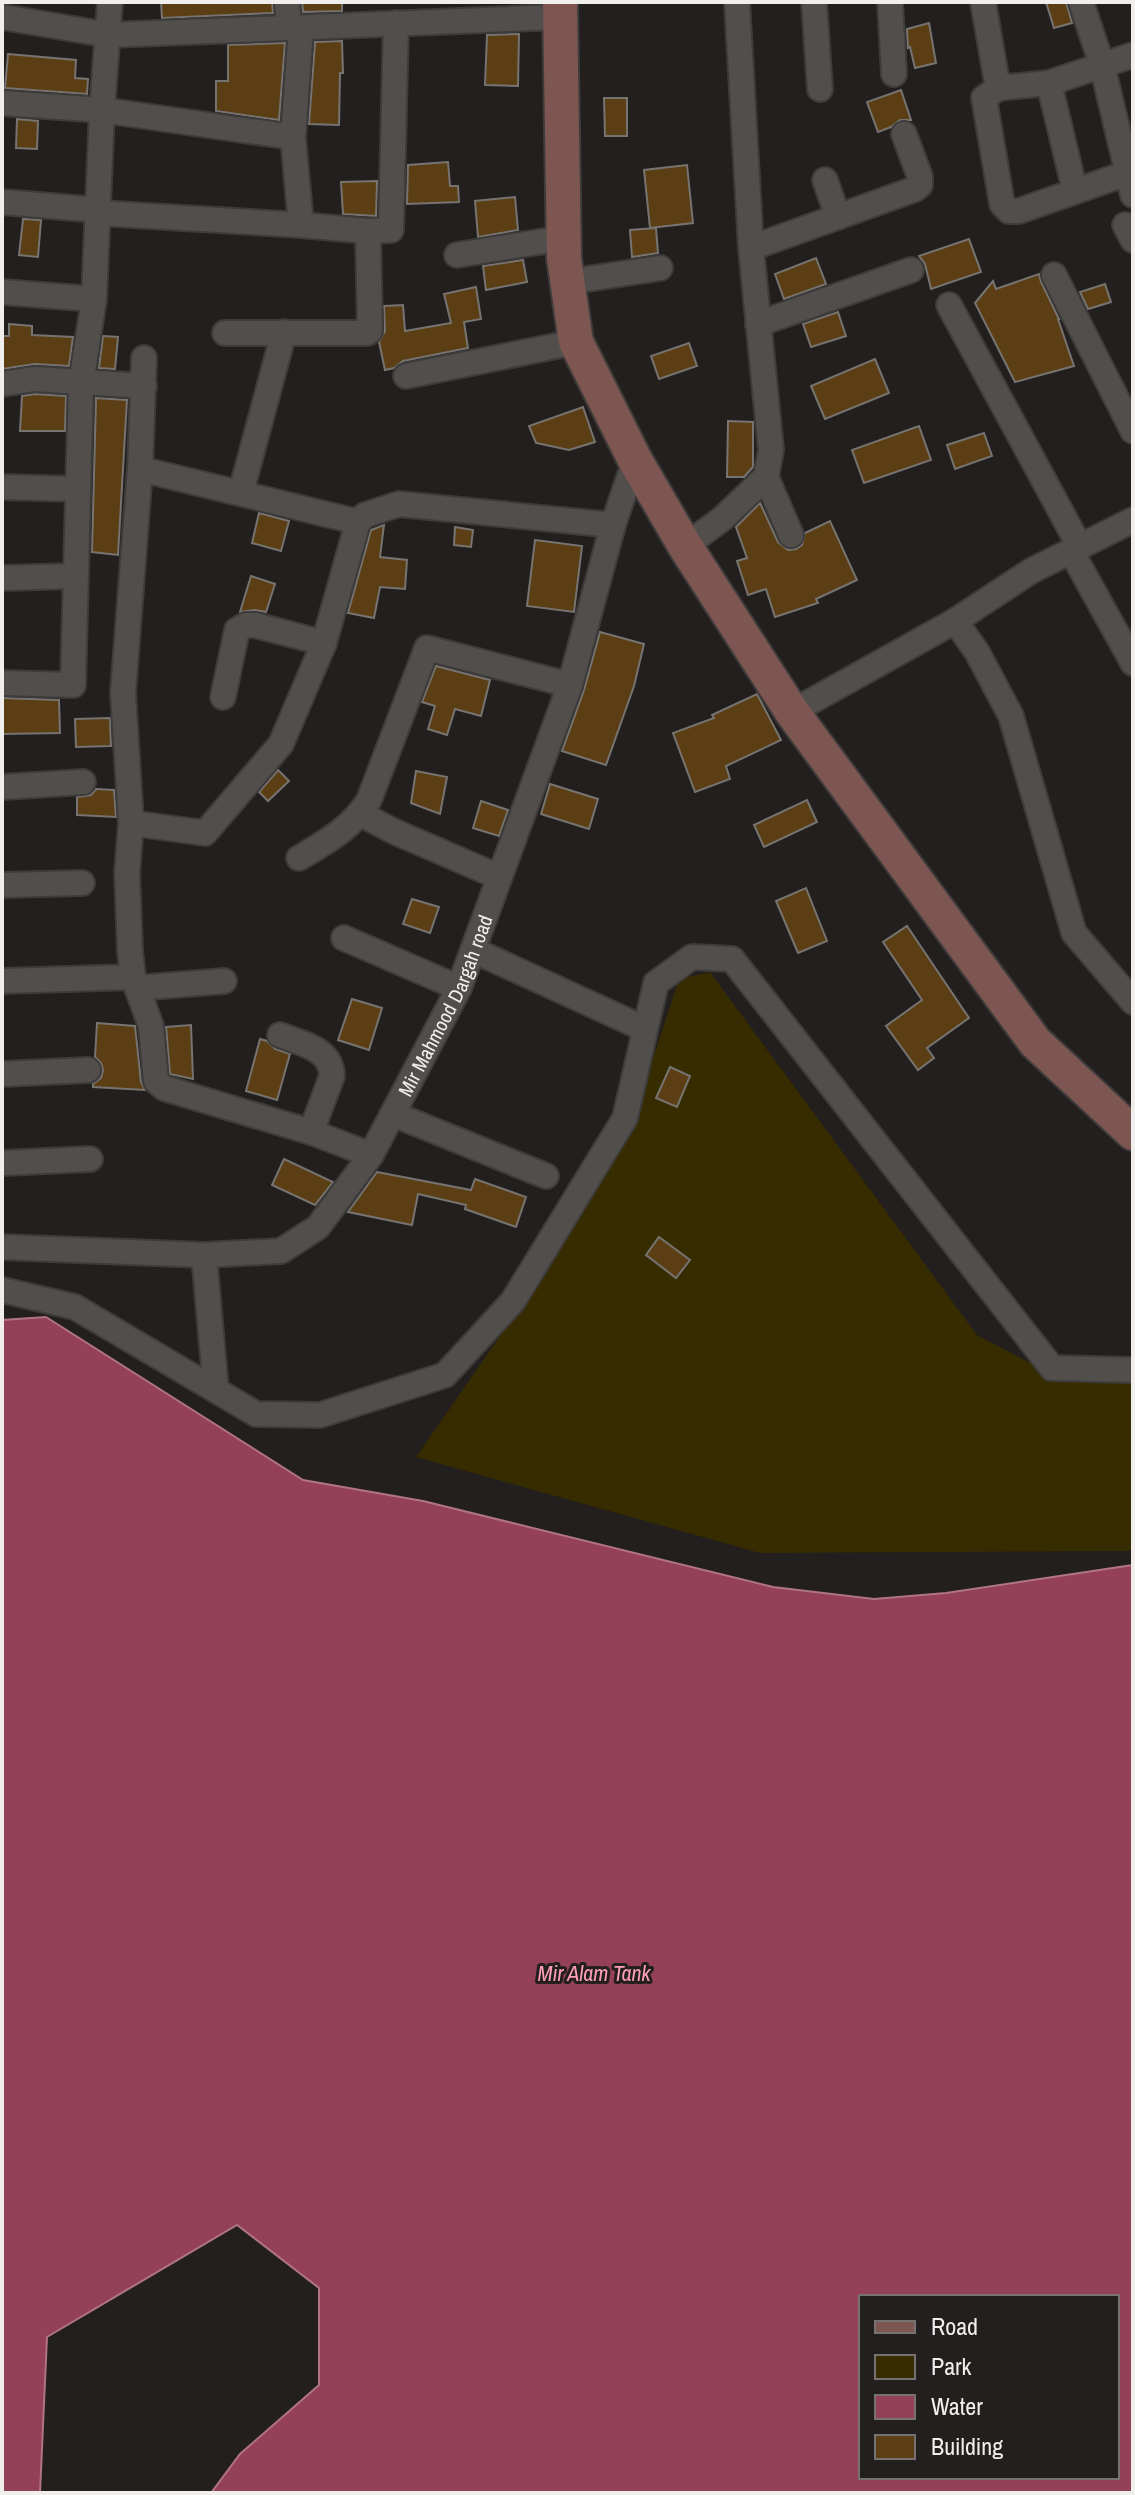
<svg xmlns="http://www.w3.org/2000/svg" width="1135" height="2495" viewBox="0 0 1135 2495" font-family="'Archivo Narrow',sans-serif">
<style>
.green{fill:#372c00}
.water{fill:#944059;stroke:#b07486;stroke-width:2;fill-rule:evenodd}
.building{fill:#5c3e15;stroke:#767471;stroke-width:2}
.lines{fill:none;stroke-linecap:round;stroke-linejoin:round}
.street-casing{stroke:#3e3c3b;stroke-width:28}
.secondary-casing{stroke:#3e3c3b;stroke-width:38}
.street{stroke:#514e4c;stroke-width:24}
.secondary{stroke:#7d5652;stroke-width:34}
.labels{text-anchor:middle;dominant-baseline:central;stroke-width:6;stroke-linejoin:round;paint-order:stroke}
.street-label{font-size:20px;fill:#f1efee;stroke:#221f1e}
.water-label{font-size:22px;font-style:italic;fill:#ff9fb7;stroke:#221f1e}
</style>
<rect width="100%" height="100%" fill="#221f1e"/>
<!-- green -->
<polygon class="green" points="710,972 977,1335 1055,1376 1133,1377 1133,1549 1126,1551 760,1553 416,1457 559,1251 629,1131 679,979"/>
<!-- water -->
<path class="water" d="M46 1317 303 1480 423 1501 773 1587 874 1599 946 1593 1133 1565V2493H211L240 2454 319 2385V2288L237 2225 47 2337 40 2493H2V1320ZM861 2297H1117V2477H861Z"/>
<!-- building -->
<g class="building">
<polygon points="161,2 272,2 273,13 162,18"/>
<polygon points="302,2 342,2 342,11 303,12"/>
<polygon points="1046,2 1066,2 1072,23 1054,28"/>
<polygon points="929,23 936,63 915,68 910,47 908,48 907,29"/>
<polygon points="519,34 518,86 485,85 487,35"/>
<polygon points="342,41 343,73 340,73 339,125 309,124 315,42"/>
<polygon points="285,43 279,120 216,111 216,81 228,81 228,45"/>
<polygon points="8,54 76,60 75,78 88,79 87,94 5,88"/>
<polygon points="901,90 911,120 900,120 891,127 878,132 867,102"/>
<polygon points="604,98 627,98 627,136 605,136"/>
<polygon points="17,119 38,121 37,149 16,148"/>
<polygon points="448,162 450,186 458,186 459,202 407,204 408,165"/>
<polygon points="687,165 693,223 650,228 644,170"/>
<polygon points="377,181 376,216 343,214 341,182"/>
<polygon points="515,197 518,230 478,237 475,201"/>
<polygon points="23,219 41,220 38,257 19,255"/>
<polygon points="656,228 658,253 632,257 630,230"/>
<polygon points="969,239 981,272 931,289 925,264 919,256"/>
<polygon points="816,258 826,284 784,299 775,274"/>
<polygon points="523,260 527,282 486,290 483,266"/>
<polygon points="1039,274 1041,282 1059,319 1058,319 1074,366 1015,382 975,303 993,281 996,289"/>
<polygon points="1105,284 1111,302 1088,309 1080,292"/>
<polygon points="476,287 481,319 464,322 468,348 403,361 394,368 385,370 379,342 385,331 384,306 403,305 405,331 451,323 444,294"/>
<polygon points="838,312 846,336 811,347 803,324"/>
<polygon points="9,324 32,326 32,335 73,337 69,366 35,364 2,369 2,336 9,336"/>
<polygon points="103,336 118,337 115,369 99,368"/>
<polygon points="689,343 697,366 659,379 651,356"/>
<polygon points="875,359 889,393 825,419 811,386"/>
<polygon points="35,394 66,396 65,431 20,431 22,396"/>
<polygon points="96,398 127,400 118,555 92,552"/>
<polygon points="583,407 595,442 569,450 536,443 529,426"/>
<polygon points="728,421 753,422 753,467 744,477 727,477"/>
<polygon points="919,426 931,460 864,483 852,450"/>
<polygon points="984,433 992,456 955,469 947,445"/>
<polygon points="760,503 778,542 788,550 796,549 802,545 805,533 830,521 857,580 816,599 818,603 775,617 766,589 748,595 737,561 747,558 736,527"/>
<polygon points="259,513 289,521 281,551 252,543"/>
<polygon points="384,525 380,557 407,560 405,589 380,587 374,618 348,613 371,530"/>
<polygon points="455,527 473,530 471,547 454,545"/>
<polygon points="535,540 582,546 574,612 527,606"/>
<polygon points="251,576 275,584 266,612 255,610 240,612"/>
<polygon points="600,632 644,644 634,686 606,765 562,751 584,690"/>
<polygon points="436,666 490,680 481,716 455,709 447,735 428,729 435,706 422,702"/>
<polygon points="757,694 781,740 726,766 730,779 695,792 673,733 714,718 712,715"/>
<polygon points="2,698 59,700 60,733 2,734"/>
<polygon points="110,718 111,746 76,747 75,719"/>
<polygon points="278,770 289,781 268,801 259,792"/>
<polygon points="416,771 447,777 440,814 411,803"/>
<polygon points="550,784 598,799 589,829 541,814"/>
<polygon points="96,789 114,790 116,817 77,815 77,797 91,795"/>
<polygon points="807,800 817,822 764,847 754,825"/>
<polygon points="481,801 508,810 499,836 473,828"/>
<polygon points="806,888 827,941 798,953 776,901"/>
<polygon points="412,899 439,907 430,933 403,924"/>
<polygon points="907,926 969,1018 927,1048 934,1058 918,1070 886,1026 922,1000 883,942"/>
<polygon points="352,999 382,1008 369,1050 338,1040"/>
<polygon points="97,1023 135,1026 141,1082 145,1090 93,1087 93,1084 101,1078 103,1070 101,1063 95,1057"/>
<polygon points="191,1025 193,1079 170,1074 166,1027"/>
<polygon points="260,1039 267,1041 275,1049 290,1054 277,1100 246,1091"/>
<polygon points="670,1067 690,1076 677,1107 656,1098"/>
<polygon points="284,1159 333,1182 315,1205 272,1185"/>
<polygon points="377,1172 471,1190 475,1179 526,1197 516,1227 465,1209 466,1205 418,1194 412,1225 348,1212"/>
<polygon points="659,1237 690,1260 676,1278 646,1255"/>
</g>
<g class="lines">
<!-- street casing -->
<g class="street-casing">
<g id="street">
<polyline points="287,2 289,28"/>
<polyline points="814,2 820,89"/>
<polyline points="890,2 894,74"/>
<polyline points="983,2 998,88 984,98 1002,204 1009,211 1019,211 1133,171"/>
<polyline points="1081,2 1102,65 1133,195"/>
<polyline points="2,17 109,35 560,17"/>
<polyline points="1049,83 1075,191"/>
<polyline points="998,88 1049,83 1133,55"/>
<polyline points="2,103 102,110 293,137"/>
<polyline points="825,180 838,217"/>
<polyline points="2,202 99,210"/>
<polyline points="98,213 301,225 368,231 391,230 396,23"/>
<polyline points="301,225 293,137 301,28"/>
<polyline points="1125,225 1133,240"/>
<polyline points="751,248 915,189 920,185 920,177 904,134"/>
<polyline points="457,255 564,238"/>
<polyline points="1054,275 1133,431"/>
<polyline points="567,282 660,268"/>
<polyline points="2,292 94,299"/>
<polyline points="949,305 1080,547"/>
<polyline points="758,324 911,270"/>
<polyline points="225,333 367,333 370,331 368,231"/>
<polyline points="144,358 140,469 123,693 131,823 127,873 130,951 133,977 151,1026 156,1081 164,1088 311,1132 371,1155"/>
<polyline points="406,376 576,342"/>
<polyline points="2,384 34,379 144,386"/>
<polyline points="140,469 358,522 365,515 399,504 613,525"/>
<polyline points="766,477 791,535"/>
<polyline points="2,487 76,489"/>
<polyline points="241,492 284,332"/>
<polyline points="685,546 722,519 766,477 771,450 751,248 737,2"/>
<polyline points="1071,551 1133,663"/>
<polyline points="2,578 76,576"/>
<polyline points="955,621 977,652 1011,716 1074,933 1133,1002"/>
<polyline points="2,683 73,685 81,384 94,299 102,110 110,2"/>
<polyline points="223,697 237,630 246,625 255,625 324,643"/>
<polyline points="792,712 955,621 1031,571 1133,520"/>
<polyline points="2,787 83,782"/>
<polyline points="361,814 393,831 499,877"/>
<polyline points="131,823 205,833 281,744 324,643 358,522"/>
<path d="M299 858C326 842 352 828 369 800L427 648 570 685"/>
<polyline points="2,885 82,883"/>
<polyline points="344,938 459,988"/>
<polyline points="473,950 645,1029"/>
<polyline points="2,981 133,977"/>
<polyline points="137,988 224,981"/>
<path d="M280 1035C302 1044 331 1048 332 1076L311 1132"/>
<polyline points="2,1074 88,1070"/>
<polyline points="393,1114 546,1176"/>
<polyline points="2,1163 90,1159"/>
<path id="s1" d="M2 1247 204 1255 281 1251 318 1227 371 1155 459 988 570 685 613 525 635 460"/>
<polyline points="204,1255 216,1390"/>
<polyline points="2,1290 75,1307 256,1414 320,1415 445,1375 513,1301 625,1118 656,983 692,957 732,959 1052,1368 1133,1370"/>
</g>
</g>
<!-- secondary casing -->
<g class="secondary-casing">
<polyline id="secondary" points="560,2 564,258 576,342 635,460 685,546 792,712 1035,1042 1133,1133"/>
</g>
<!-- street -->
<use href="#street" class="street"/>
<!-- secondary -->
<use href="#secondary" class="secondary"/>
</g>
<g class="labels">
<!-- street labels -->
<g class="street-label">
<text stroke="none"><textPath href="#s1" startOffset="580">Mir Mahmood Dargah road</textPath></text>
</g>
<!-- water labels -->
<g class="water-label">
<text x="594" y="1973">Mir Alam Tank</text>
</g>
</g>
<!-- border -->
<rect width="1135" height="2495" fill="none" stroke="#f1efee" stroke-width="8"/>
<!-- legend -->
<rect x="859" y="2295" width="260" height="184" fill="#221f1e" stroke="#757271" stroke-width="2"/>
<rect x="875" y="2321" width="40" height="12" fill="#7d5652" stroke="#757271" stroke-width="2"/>
<text x="931" y="2335" font-size="24" fill="#f1efee">Road</text>
<rect x="875" y="2355" width="40" height="24" fill="#372c00" stroke="#757271" stroke-width="2"/>
<text x="931" y="2375" font-size="24" fill="#f1efee">Park</text>
<rect x="875" y="2395" width="40" height="24" fill="#944059" stroke="#757271" stroke-width="2"/>
<text x="931" y="2415" font-size="24" fill="#f1efee">Water</text>
<rect x="875" y="2435" width="40" height="24" fill="#5c3e15" stroke="#757271" stroke-width="2"/>
<text x="931" y="2455" font-size="24" fill="#f1efee">Building</text>
</svg>
